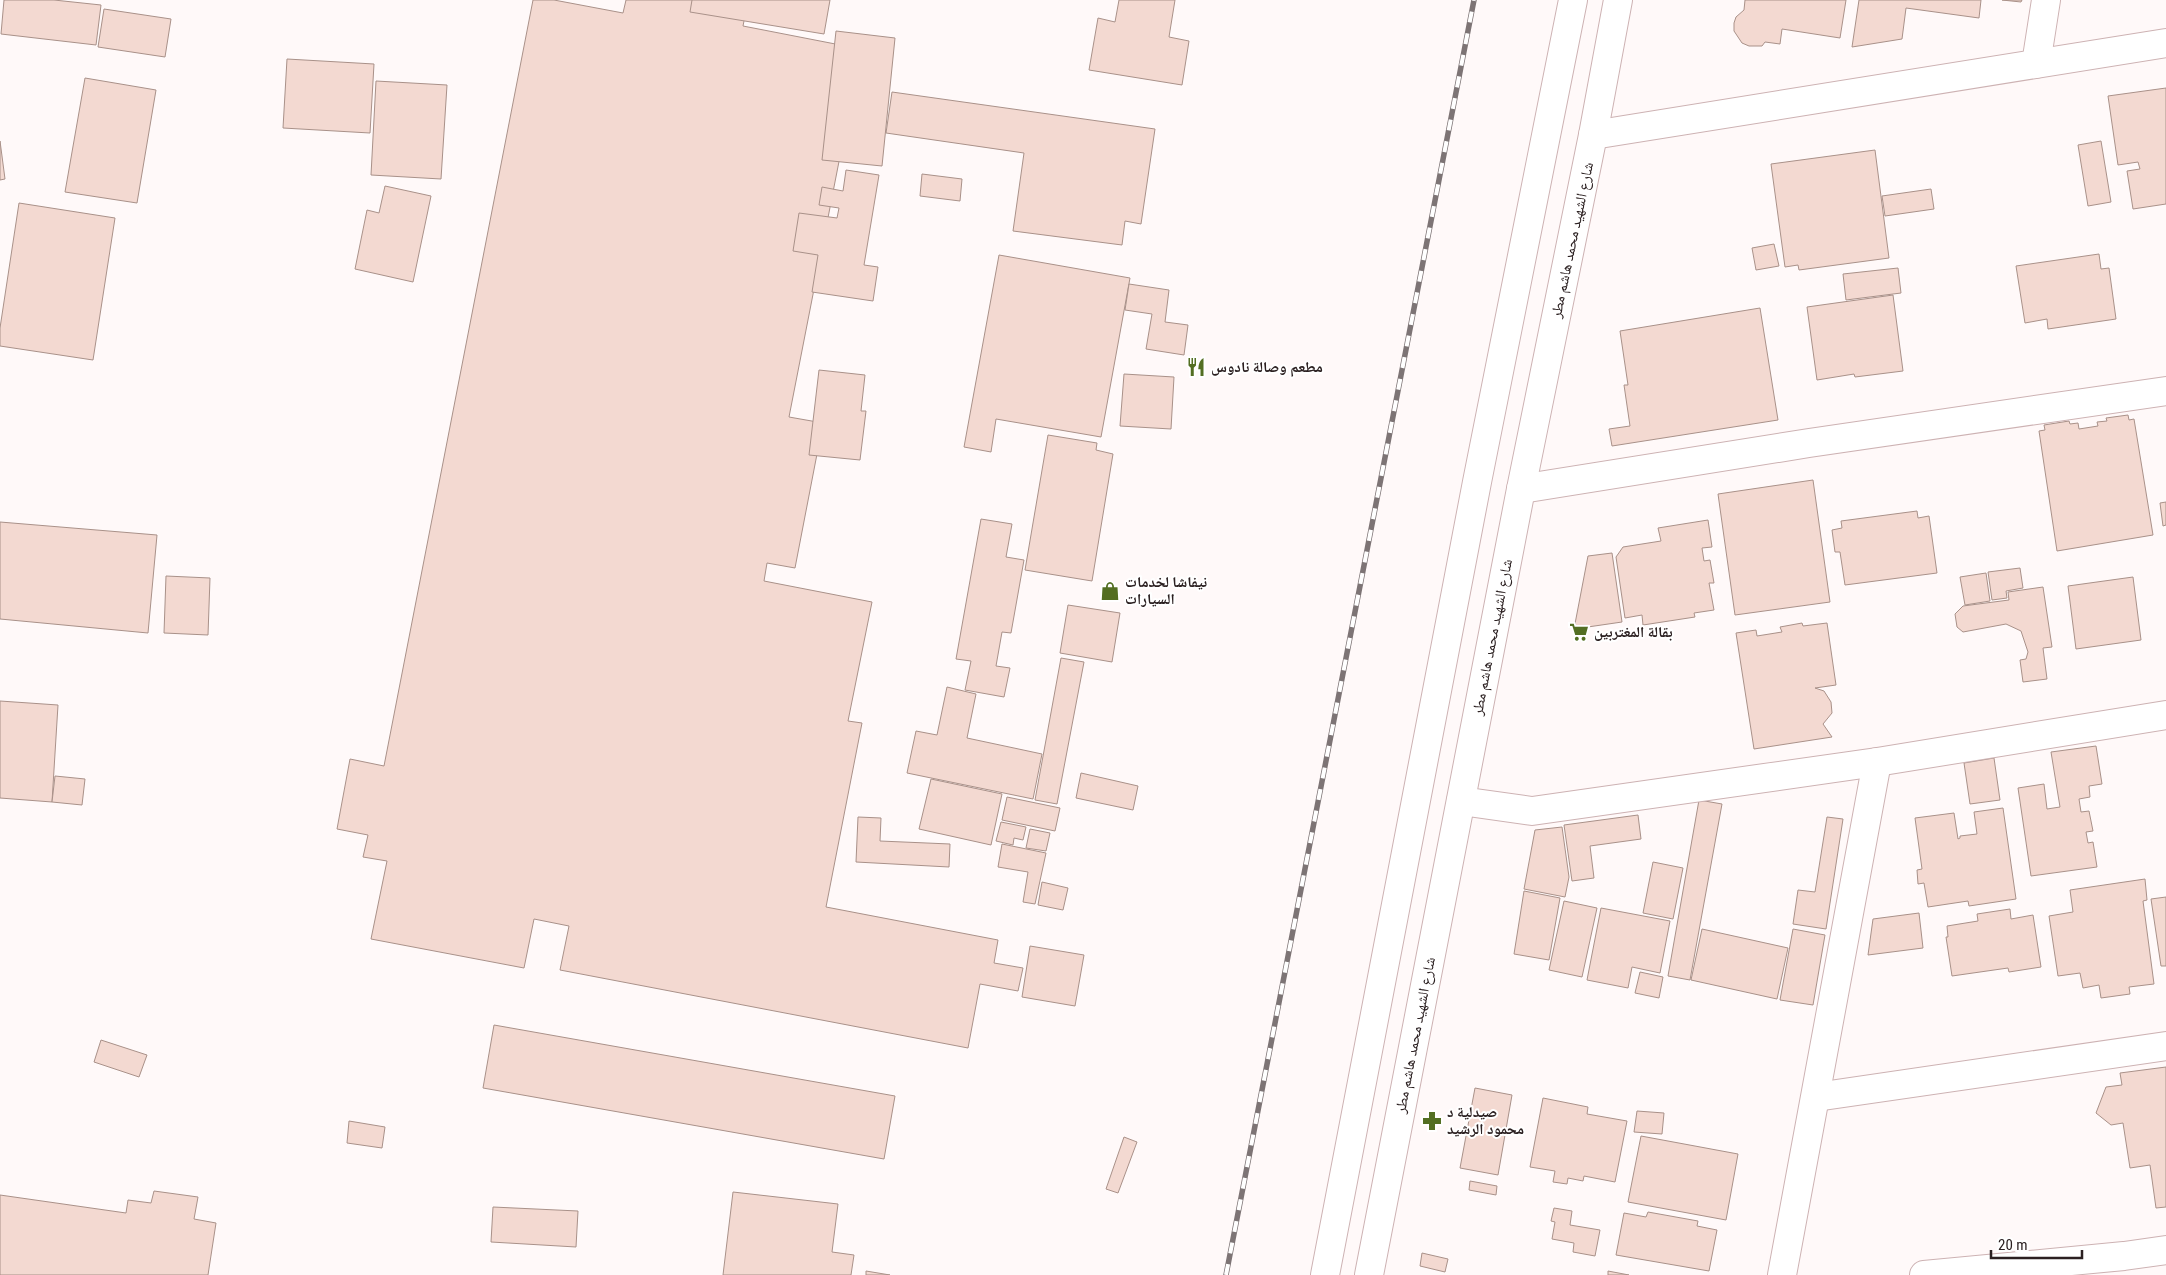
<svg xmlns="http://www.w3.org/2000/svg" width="2166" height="1275" viewBox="0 0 2166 1275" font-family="'Roboto Condensed','Noto Naskh Arabic',sans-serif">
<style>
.building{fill:#f3d9d1;stroke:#a99189}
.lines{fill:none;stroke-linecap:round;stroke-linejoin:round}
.street-casing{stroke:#cdb2b3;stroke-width:30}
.primary-casing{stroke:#cdb2b3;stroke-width:30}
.street{stroke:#fff;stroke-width:28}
.primary{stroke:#fff;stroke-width:28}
.rail-casing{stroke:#7d7475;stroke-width:5.5}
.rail{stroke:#fff;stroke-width:4;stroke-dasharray:11;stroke-linecap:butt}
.labels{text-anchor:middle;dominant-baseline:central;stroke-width:4;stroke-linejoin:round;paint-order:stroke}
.street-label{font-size:15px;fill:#2b2021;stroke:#fff}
.poi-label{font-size:15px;font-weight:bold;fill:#2b2021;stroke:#fff;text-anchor:start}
</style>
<rect width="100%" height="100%" fill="#fff9f9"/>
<!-- building -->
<g class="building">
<polygon points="4,0 54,0 101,5 96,45 1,34"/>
<polygon points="533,0 554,0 623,13 626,0 712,0 710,9 745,16 743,26 861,49 789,417 823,423 795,568 767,563 764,581 872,602 848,721 862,723 826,907 998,940 994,963 1023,968 1018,991 980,984 968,1048 560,970 569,926 534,919 524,968 371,939 387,861 363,857 368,835 337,829 350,759 384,766"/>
<polygon points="692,0 830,0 824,34 690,12"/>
<polygon points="1119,0 1175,0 1169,37 1189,41 1182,85 1089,70 1098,18 1115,22"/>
<polygon points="1745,0 1846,0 1840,38 1782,29 1780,44 1765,42 1762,46 1749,46 1742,43 1734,31 1734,23 1736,17 1744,10"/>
<polygon points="1859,0 1981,0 1979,18 1906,8 1902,39 1852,47"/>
<polygon points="2002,0 2022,0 2021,2"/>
<polygon points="104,9 171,19 165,57 98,47"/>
<polygon points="836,31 895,38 882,166 822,160"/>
<polygon points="287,59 374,64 370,133 283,128"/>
<polygon points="85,78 156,90 137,203 65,192"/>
<polygon points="376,81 447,85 441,179 371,175"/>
<polygon points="2166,88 2166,204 2133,209 2127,171 2140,169 2138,162 2118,165 2108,96"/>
<polygon points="892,92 1155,129 1141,224 1125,221 1122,245 1013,231 1024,153 886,133"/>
<polygon points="0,141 5,179 0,180"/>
<polygon points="2101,141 2111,202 2088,206 2078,145"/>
<polygon points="1875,150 1889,258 1799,270 1798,265 1785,267 1771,164"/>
<polygon points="846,170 879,175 864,265 878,267 873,301 812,292 818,255 793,251 799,213 837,218 839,208 819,205 822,187 843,191"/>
<polygon points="922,174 962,179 960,201 920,196"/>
<polygon points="385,186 431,196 413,282 355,269 367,210 379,213"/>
<polygon points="1931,189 1934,209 1885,216 1882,196"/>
<polygon points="19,203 115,218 93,360 0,346 0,328"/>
<polygon points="1774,244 1779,266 1756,270 1752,248"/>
<polygon points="2099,254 2101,269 2109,268 2116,319 2048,329 2047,319 2025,323 2016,266"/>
<polygon points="999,255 1130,278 1101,437 996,419 991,452 964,447"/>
<polygon points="1898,268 1901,293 1846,300 1843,274"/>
<polygon points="1129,284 1169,290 1165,322 1188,325 1184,355 1146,349 1152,314 1125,310"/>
<polygon points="1893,295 1903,371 1855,377 1854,374 1817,380 1807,307"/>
<polygon points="1760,308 1778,420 1612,446 1609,429 1630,426 1624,385 1628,385 1620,331"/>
<polygon points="819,370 865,375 861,411 866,411 860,460 809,455"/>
<polygon points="1124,374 1174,377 1171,429 1120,426"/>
<polygon points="2128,415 2129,420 2134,419 2153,535 2057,551 2039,431 2045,430 2044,425 2069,421 2070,424 2078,423 2079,429 2098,426 2097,422 2107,421 2106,418"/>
<polygon points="1048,435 1097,443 1096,450 1113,454 1092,581 1025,570"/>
<polygon points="1813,480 1830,602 1735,615 1718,494"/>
<polygon points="2166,502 2166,525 2163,526 2160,503"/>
<polygon points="1917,511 1918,518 1929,516 1937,573 1845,585 1840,552 1835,552 1832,530 1842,528 1841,521"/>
<polygon points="981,519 1012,524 1006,557 1024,560 1011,633 1002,632 996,666 1010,668 1004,697 965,690 971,661 956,659"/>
<polygon points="1708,520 1712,547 1702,548 1704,561 1710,560 1714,583 1709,583 1714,610 1694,613 1695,617 1643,625 1642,615 1625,618 1616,557 1623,547 1661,541 1658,528"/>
<polygon points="0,522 157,535 148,633 0,619"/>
<polygon points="1612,553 1622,622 1574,629 1588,556"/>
<polygon points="2020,568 2023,588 2006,591 2007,598 1992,600 1988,572"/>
<polygon points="1986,573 1990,601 1965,605 1960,577"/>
<polygon points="166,576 210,578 208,635 164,633"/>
<polygon points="2133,577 2141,640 2076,649 2068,586"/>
<polygon points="2043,587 2052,647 2043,648 2047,679 2023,682 2020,660 2026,659 2028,652 2021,631 2006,624 1963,632 1957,627 1955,614 1963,606 2009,600 2008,592"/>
<polygon points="1068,605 1120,613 1112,662 1060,653"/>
<polygon points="1802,623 1803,626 1827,623 1836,685 1815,688 1824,691 1831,702 1832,713 1823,724 1832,737 1754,749 1736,633 1756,630 1757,636 1782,632 1780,627"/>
<polygon points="1061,658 1084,662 1057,804 1035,800"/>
<polygon points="947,687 976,694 967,738 1042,754 1033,799 907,773 916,731 937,735"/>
<polygon points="0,701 58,705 52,802 0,798"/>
<polygon points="2096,746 2102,784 2089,786 2090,797 2079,799 2081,812 2089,811 2093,831 2086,832 2088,843 2093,842 2097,867 2031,876 2018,788 2044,784 2047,809 2060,807 2051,752"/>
<polygon points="1994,758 2000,800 1970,804 1964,763"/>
<polygon points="1081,773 1138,786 1133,810 1076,798"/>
<polygon points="55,776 85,779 82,805 52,802"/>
<polygon points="931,779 1002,794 991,845 919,829"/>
<polygon points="1007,797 1060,808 1055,831 1002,820"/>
<polygon points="1699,800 1722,804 1690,980 1668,976"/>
<polygon points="2003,808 2016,899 1969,906 1968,901 1928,907 1924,883 1918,884 1917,870 1922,869 1915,818 1954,813 1958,839 1960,838 1960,836 1977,834 1974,812"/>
<polygon points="1638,815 1641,839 1590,846 1594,878 1572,881 1564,825"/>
<polygon points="858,817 881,818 880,841 950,844 949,867 856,862"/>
<polygon points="1827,817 1843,819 1826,929 1793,924 1798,890 1815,892"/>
<polygon points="1001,822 1026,827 1023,840 1014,838 1013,845 996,841"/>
<polygon points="1562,827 1569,877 1565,897 1524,889 1535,830"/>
<polygon points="1030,829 1050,833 1046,851 1026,848"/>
<polygon points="1002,844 1046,853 1035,904 1023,902 1028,872 998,867"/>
<polygon points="1653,862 1683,868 1673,919 1643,913"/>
<polygon points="2145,879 2147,900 2143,901 2154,984 2129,987 2130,994 2101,998 2099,985 2083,988 2080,973 2058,976 2049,916 2073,912 2070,890"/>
<polygon points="1042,882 1068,888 1063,910 1038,905"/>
<polygon points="1524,891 1560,898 1549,960 1514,954"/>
<polygon points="2166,897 2166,966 2161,966 2151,899"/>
<polygon points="1564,901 1597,908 1582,977 1549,970"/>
<polygon points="1601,908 1670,921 1660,973 1632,967 1628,988 1587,980"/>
<polygon points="2010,909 2011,919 2033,915 2041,967 2009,972 2008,968 1952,976 1946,937 1948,937 1947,926 1978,921 1977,914"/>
<polygon points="1919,913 1923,948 1868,955 1873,919"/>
<polygon points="1702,929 1788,948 1777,999 1691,980"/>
<polygon points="1793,929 1825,935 1813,1005 1780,1000"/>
<polygon points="1030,946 1084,955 1075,1006 1022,997"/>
<polygon points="1640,972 1663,977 1659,998 1635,993"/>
<polygon points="494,1025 895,1096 884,1159 483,1088"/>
<polygon points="101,1040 147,1055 139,1077 94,1062"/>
<polygon points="2166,1067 2166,1207 2156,1208 2150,1165 2130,1168 2123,1123 2111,1125 2096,1113 2106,1087 2122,1085 2120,1073"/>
<polygon points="1475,1088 1512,1095 1498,1175 1460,1168"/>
<polygon points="1543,1098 1588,1107 1587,1114 1627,1121 1615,1182 1584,1176 1583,1181 1568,1178 1567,1184 1553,1182 1555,1171 1530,1167"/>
<polygon points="1637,1111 1664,1113 1662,1134 1634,1132"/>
<polygon points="349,1121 385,1127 382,1148 347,1143"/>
<polygon points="1641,1136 1738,1154 1726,1220 1628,1202"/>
<polygon points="1124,1137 1137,1142 1118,1193 1106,1189"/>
<polygon points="1470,1181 1497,1186 1496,1195 1469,1190"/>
<polygon points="154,1191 198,1197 194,1219 216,1223 208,1275 0,1275 0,1195 126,1213 128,1200 151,1203"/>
<polygon points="733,1192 838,1204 832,1252 854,1255 851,1275 723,1275"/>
<polygon points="493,1207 578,1211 576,1247 491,1242"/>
<polygon points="1554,1208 1572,1211 1570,1225 1600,1230 1595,1256 1573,1252 1574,1243 1552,1239 1555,1222 1551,1221"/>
<polygon points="1648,1212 1698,1221 1697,1226 1717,1230 1709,1271 1616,1255 1624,1213 1646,1217"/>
<polygon points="1422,1253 1448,1259 1445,1272 1420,1266"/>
<polygon points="866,1271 890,1275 866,1275"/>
<polygon points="1608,1271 1629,1275 1608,1275"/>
</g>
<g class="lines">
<!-- street casing -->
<g class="street-casing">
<g id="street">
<polyline points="2036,64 2046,0"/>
<polyline points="1593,135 2166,43"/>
<polyline points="1521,489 1809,443 2166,391"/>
<polyline points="1461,801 1532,811 1877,762 2166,715"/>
<polyline points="1816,1097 2166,1046"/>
<polyline points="1782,1275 1877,762"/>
<polyline points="1924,1275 2124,1256 2166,1250"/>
</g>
</g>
<!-- primary casing -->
<g class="primary-casing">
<g id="primary">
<polyline points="1325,1275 1477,482 1573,0"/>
<polyline points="1369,1275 1521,489 1593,135 1618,0"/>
</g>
</g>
<!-- street -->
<use href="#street" class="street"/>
<!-- primary -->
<use href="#primary" class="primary"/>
<!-- rail casing -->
<g class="rail-casing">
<polyline id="rail" points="1226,1275 1474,0"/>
</g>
<!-- rail -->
<use href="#rail" class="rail"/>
</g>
<!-- icons -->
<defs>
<g id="restaurant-bare" transform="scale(1.5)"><path d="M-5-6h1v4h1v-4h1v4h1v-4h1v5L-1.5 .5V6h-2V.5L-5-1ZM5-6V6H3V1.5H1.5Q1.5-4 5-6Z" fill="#536e22" stroke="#fff" stroke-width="2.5" paint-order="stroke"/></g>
<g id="shop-bare" transform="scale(1.5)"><path d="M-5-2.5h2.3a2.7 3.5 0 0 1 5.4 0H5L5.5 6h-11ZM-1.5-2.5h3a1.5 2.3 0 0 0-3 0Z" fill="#536e22" stroke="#fff" stroke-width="2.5" paint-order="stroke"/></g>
<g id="supermarket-bare" transform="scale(1.5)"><path d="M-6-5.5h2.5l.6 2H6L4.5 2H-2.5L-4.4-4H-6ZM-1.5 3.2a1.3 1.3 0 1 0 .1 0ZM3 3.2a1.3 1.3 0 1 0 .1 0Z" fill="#536e22" stroke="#fff" stroke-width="2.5" paint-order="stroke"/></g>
<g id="pharmacy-bare" transform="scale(1.5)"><path d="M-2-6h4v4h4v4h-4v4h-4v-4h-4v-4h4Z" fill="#536e22" stroke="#fff" stroke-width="2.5" paint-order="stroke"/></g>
</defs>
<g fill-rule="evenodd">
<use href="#restaurant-bare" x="1196" y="367"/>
<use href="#shop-bare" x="1110" y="591"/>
<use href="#supermarket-bare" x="1579" y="632"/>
<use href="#pharmacy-bare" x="1432" y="1121"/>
</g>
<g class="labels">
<!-- street labels -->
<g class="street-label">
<text transform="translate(1572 240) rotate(-78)">شارع الشهيد محمد هاشم مطر</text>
<text transform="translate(1492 637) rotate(-79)">شارع الشهيد محمد هاشم مطر</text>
<text transform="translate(1415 1035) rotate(-79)">شارع الشهيد محمد هاشم مطر</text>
</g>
<!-- poi labels -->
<g class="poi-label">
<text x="1211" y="367">مطعم وصالة نادوس</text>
<text x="1125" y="582">نيفاشا لخدمات<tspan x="1125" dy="17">السيارات</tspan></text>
<text x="1594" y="632">بقالة المغتربين</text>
<text x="1447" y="1112">صيدلية د<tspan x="1447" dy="17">محمود الرشيد</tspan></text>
</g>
</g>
<!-- scale -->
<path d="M1991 1250v8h91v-8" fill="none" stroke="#2b2021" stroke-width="2.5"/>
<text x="1998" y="1250" font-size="15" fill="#2b2021" stroke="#ffffff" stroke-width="4" paint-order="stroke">20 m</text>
</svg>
